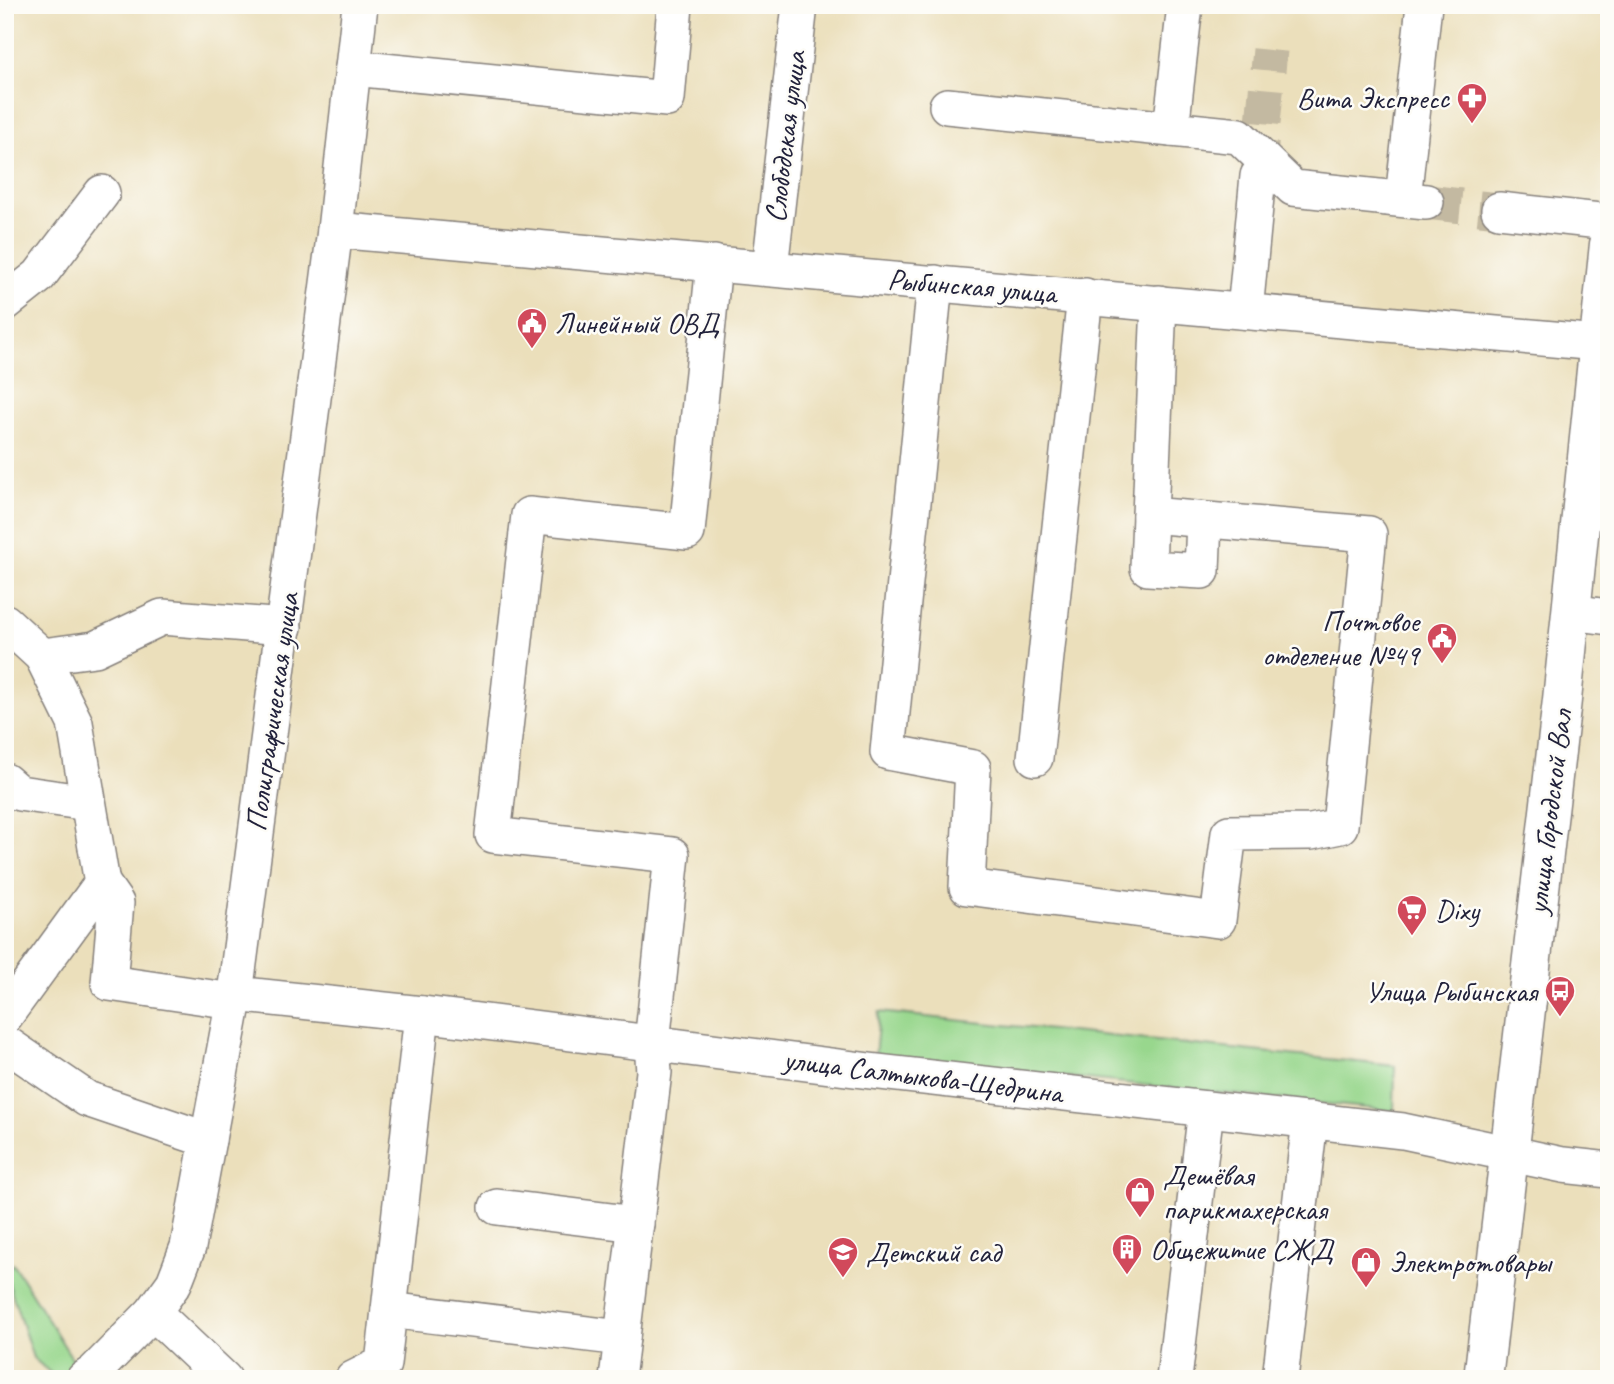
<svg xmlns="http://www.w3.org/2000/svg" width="1614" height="1384" viewBox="0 0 1614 1384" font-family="Caveat,sans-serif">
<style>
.green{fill:#98d78d;stroke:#5d7c64;stroke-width:2}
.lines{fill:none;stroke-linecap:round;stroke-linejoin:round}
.minor-tunnel{stroke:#c3b9a1;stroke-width:35;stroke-dasharray:35 18;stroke-linecap:butt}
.minor-casing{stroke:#86807b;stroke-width:38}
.major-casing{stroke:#86807b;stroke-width:41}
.minor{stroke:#fff;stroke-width:35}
.major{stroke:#fff;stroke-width:38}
.labels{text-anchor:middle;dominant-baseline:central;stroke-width:5;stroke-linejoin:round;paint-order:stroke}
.poi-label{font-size:30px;fill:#22223b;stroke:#fdfcf7;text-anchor:start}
.street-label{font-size:30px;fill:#22223b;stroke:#fdfcf7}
</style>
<rect width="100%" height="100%" fill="#fdfcf7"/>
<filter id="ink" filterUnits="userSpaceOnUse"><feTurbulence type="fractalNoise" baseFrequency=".0143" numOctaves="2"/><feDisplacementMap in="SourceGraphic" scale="14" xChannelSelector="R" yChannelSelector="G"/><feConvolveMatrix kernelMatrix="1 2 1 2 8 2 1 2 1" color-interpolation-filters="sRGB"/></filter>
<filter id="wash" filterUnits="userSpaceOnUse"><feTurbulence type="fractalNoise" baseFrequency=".00686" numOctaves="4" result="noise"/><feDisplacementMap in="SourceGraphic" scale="28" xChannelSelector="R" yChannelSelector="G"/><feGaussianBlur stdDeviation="1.57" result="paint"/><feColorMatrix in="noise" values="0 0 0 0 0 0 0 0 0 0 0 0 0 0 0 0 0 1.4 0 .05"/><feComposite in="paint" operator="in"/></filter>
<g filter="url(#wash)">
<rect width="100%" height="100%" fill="#ebdfbb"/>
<!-- green -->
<g class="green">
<polygon points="879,1012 1395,1066 1394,1111 875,1057"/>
<polygon points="13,1264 80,1371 54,1376 33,1358 5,1272"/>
</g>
</g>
<g filter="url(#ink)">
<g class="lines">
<!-- minor-tunnel -->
<g class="minor-tunnel">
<polyline points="1258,176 1270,50"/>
<polyline points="1426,202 1499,210"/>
</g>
<!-- minor casing -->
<g class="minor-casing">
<g id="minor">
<polyline points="353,68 667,99 675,5"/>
<polyline points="947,106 1239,136 1293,188 1426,202"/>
<polyline points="1171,129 1185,5"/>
<polyline points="1403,199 1424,5"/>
<polyline points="1499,210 1609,222"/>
<polyline points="335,230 1609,344"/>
<polyline points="770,268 800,5"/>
<polyline points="935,283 888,752 973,768 967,887 1218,920 1229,833 1311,832 1340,826 1369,534 1150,515 1159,303"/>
<polyline points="5,303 39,276 102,193"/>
<polyline points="1245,311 1258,176"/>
<polyline points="1150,515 1148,568 1202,571 1204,520"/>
<polyline points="1571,612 1609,617"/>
<polyline points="5,622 42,656 75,723 102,883 116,903 109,983 233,1001"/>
<polyline points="42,656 95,649 162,617 284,627"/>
<polyline points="1035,758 1085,296"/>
<polyline points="5,781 19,793 88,803"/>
<polyline points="235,994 422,1014 870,1071 1403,1131 1563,1165 1609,1170"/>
<polyline points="5,1016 102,883"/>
<polyline points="5,1043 87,1099 208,1140"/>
<polyline points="497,1207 636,1224"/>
<polyline points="389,1310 622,1338"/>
<polyline points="153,1312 224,1379"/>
<polyline points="84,1379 94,1372 153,1312 174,1283 188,1247 235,994 335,230 360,5"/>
<polyline points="353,1379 383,1364 422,1014"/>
<polyline points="617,1379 654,1072 652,1043 672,855 493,835 529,515 687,532 714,263"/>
<polyline points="1174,1379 1206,1109"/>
<polyline points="1280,1379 1310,1120"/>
</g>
</g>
<!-- major casing -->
<g class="major-casing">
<polyline id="major" points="1483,1379 1562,700 1609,244"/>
</g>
<!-- minor -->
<use href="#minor" class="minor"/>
<!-- major -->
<use href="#major" class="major"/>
</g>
</g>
<!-- icons -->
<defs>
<g id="pharmacy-pin" transform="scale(1.575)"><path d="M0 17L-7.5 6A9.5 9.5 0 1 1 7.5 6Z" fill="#d1495b" stroke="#fdfcf7"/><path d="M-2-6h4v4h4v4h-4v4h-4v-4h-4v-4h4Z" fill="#fff"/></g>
<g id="civic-pin" transform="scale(1.575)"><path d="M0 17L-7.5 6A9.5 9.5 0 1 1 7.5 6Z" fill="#d1495b" stroke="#fdfcf7"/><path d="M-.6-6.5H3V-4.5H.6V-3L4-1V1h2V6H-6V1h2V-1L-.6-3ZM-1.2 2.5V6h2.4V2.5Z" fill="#fff"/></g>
<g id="supermarket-pin" transform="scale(1.575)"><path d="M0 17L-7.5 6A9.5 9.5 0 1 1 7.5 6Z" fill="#d1495b" stroke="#fdfcf7"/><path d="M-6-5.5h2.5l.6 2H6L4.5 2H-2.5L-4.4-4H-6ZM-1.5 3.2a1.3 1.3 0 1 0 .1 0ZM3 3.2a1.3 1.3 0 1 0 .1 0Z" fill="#fff"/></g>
<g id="bus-pin" transform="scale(1.575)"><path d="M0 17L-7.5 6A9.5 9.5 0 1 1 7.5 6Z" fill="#d1495b" stroke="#fdfcf7"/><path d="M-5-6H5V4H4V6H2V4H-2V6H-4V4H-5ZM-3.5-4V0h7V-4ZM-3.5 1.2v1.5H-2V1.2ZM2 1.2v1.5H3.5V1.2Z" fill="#fff"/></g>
<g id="shop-pin" transform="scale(1.575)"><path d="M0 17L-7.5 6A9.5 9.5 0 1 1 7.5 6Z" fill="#d1495b" stroke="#fdfcf7"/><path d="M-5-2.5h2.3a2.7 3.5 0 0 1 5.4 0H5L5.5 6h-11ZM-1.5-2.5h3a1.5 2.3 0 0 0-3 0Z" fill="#fff"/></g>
<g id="building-pin" transform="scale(1.575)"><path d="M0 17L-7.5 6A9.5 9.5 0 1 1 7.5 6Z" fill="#d1495b" stroke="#fdfcf7"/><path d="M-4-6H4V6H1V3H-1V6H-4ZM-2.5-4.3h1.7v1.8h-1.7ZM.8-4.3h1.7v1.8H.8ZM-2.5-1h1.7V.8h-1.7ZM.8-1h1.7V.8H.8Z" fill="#fff"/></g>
<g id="school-pin" transform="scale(1.575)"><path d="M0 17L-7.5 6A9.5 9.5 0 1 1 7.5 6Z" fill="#d1495b" stroke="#fdfcf7"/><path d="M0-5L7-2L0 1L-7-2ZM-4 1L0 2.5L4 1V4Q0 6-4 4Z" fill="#fff"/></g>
</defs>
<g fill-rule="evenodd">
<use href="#pharmacy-pin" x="1472" y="98"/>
<use href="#civic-pin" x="532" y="323"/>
<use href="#civic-pin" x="1442" y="638"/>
<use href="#supermarket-pin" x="1412" y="910"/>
<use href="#bus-pin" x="1560" y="991"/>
<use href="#shop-pin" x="1140" y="1192"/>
<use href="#building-pin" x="1127" y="1249"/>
<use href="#school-pin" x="843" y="1252"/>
<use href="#shop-pin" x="1366" y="1262"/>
</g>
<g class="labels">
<!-- poi labels -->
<g class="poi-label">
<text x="1449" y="98" text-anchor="end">Вита Экспресс</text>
<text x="555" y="323">Линейный ОВД</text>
<text x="1419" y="621" text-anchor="end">Почтовое<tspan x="1419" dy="34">отделение №49</tspan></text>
<text x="1435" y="910">Dixy</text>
<text x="1537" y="991" text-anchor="end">Улица Рыбинская</text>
<text x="1163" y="1175">Дешёвая<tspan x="1163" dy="34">парикмахерская</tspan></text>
<text x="1150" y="1249">Общежитие СЖД</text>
<text x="866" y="1252">Детский сад</text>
<text x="1389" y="1262">Электротовары</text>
</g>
<!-- street labels -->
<g class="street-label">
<text transform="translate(785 137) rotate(-83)">Слободская улица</text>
<text transform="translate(972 286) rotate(5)">Рыбинская улица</text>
<text transform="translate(272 712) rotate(-82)">Полиграфическая улица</text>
<text transform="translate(1549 812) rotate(-83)">улица Городской Вал</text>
<text transform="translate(923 1076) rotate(7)">улица Салтыкова-Щедрина</text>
</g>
</g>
<!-- margin -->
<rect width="1614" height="1384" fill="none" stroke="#fdfcf7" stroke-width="28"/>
</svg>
